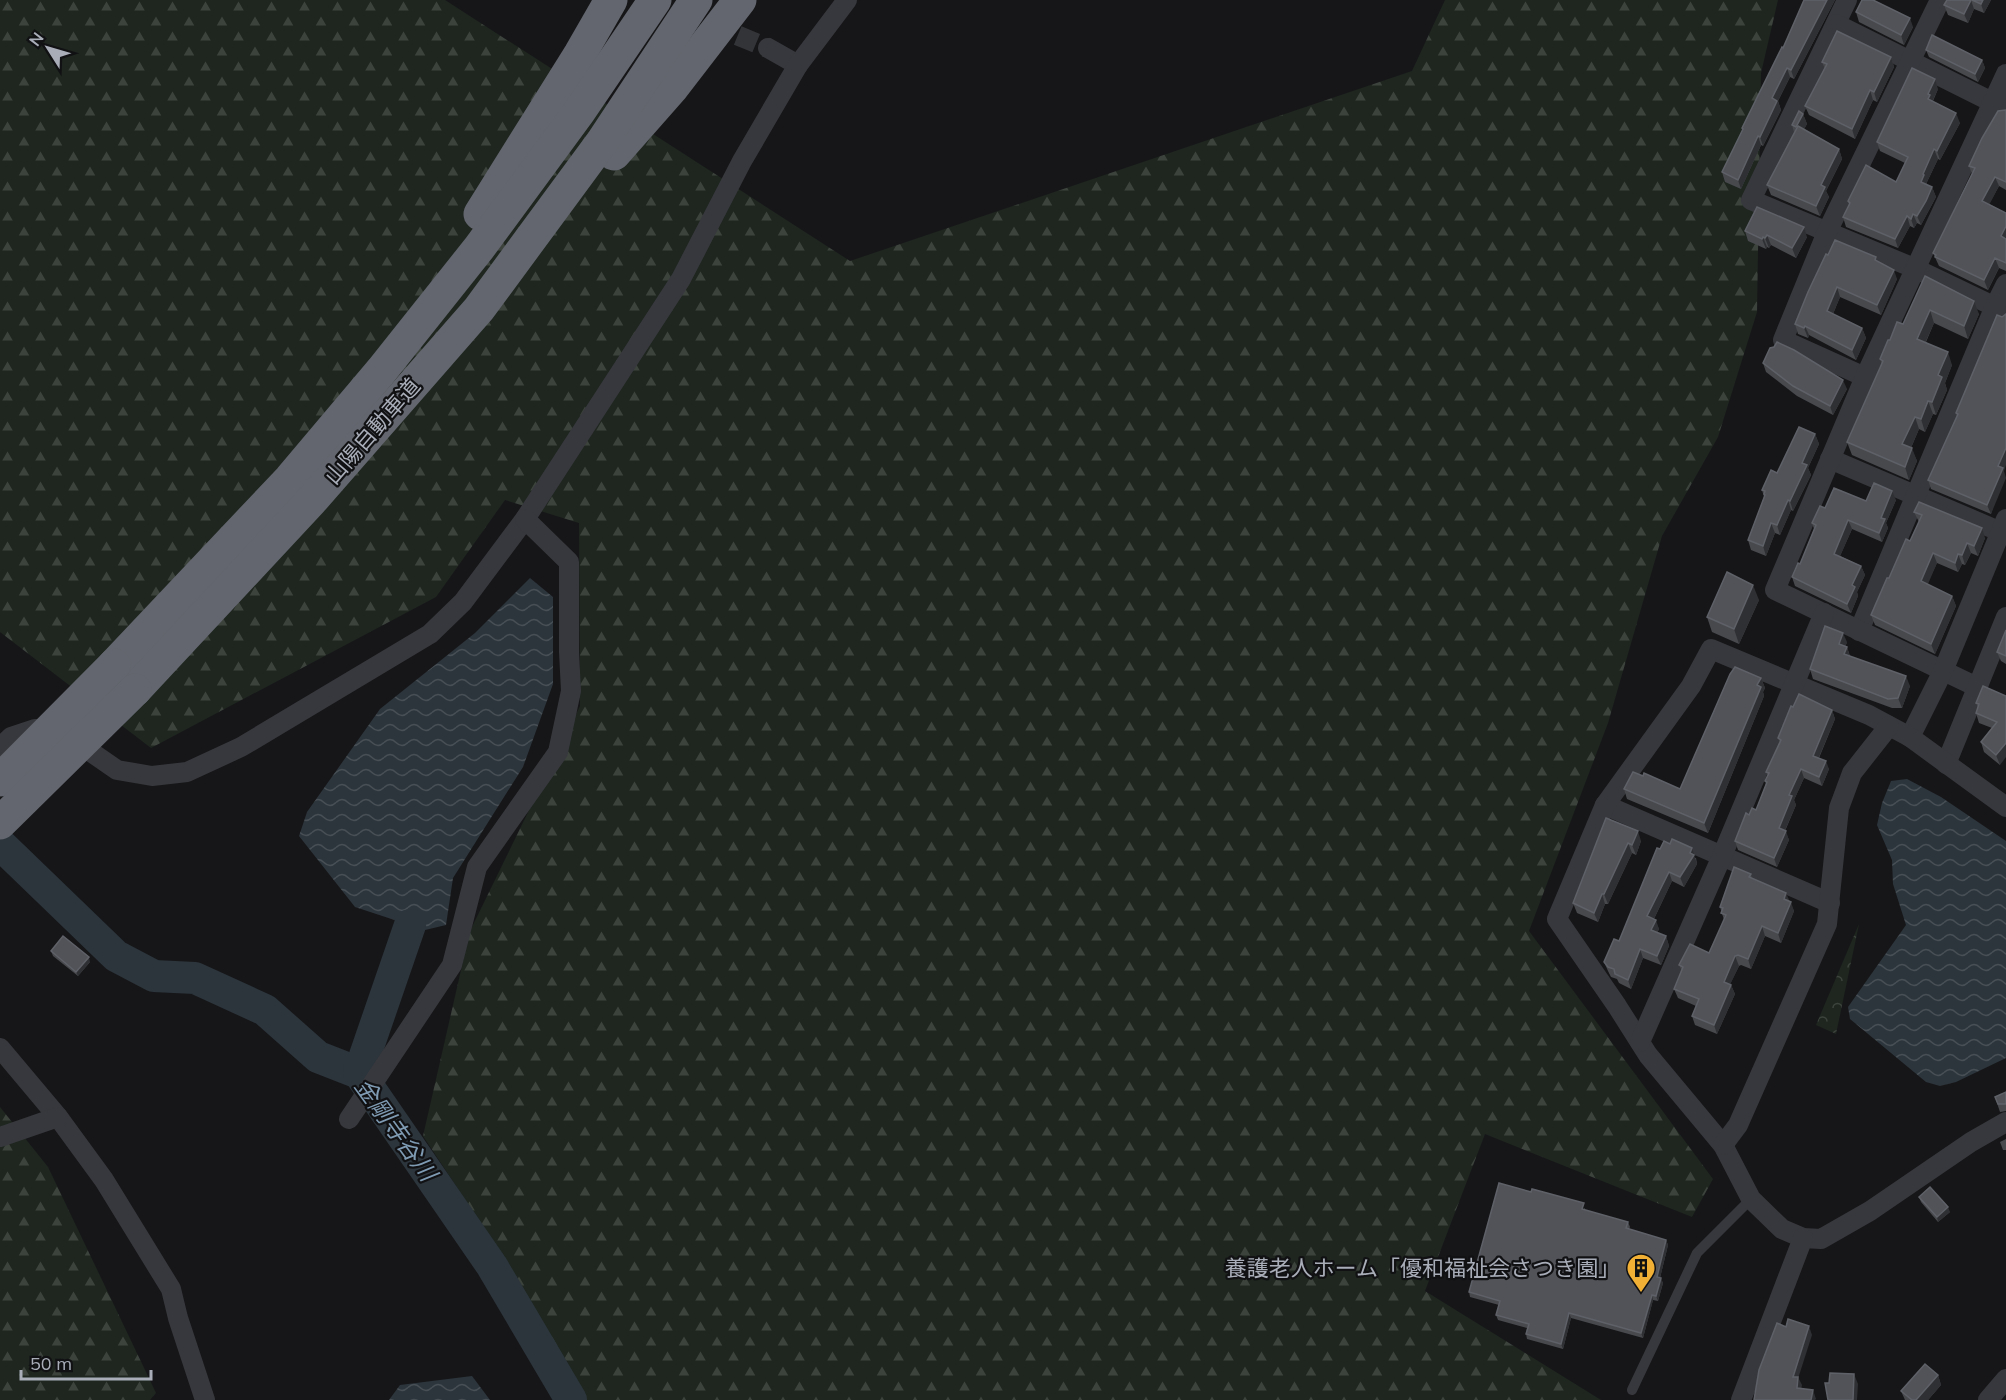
<svg xmlns="http://www.w3.org/2000/svg" width="2006" height="1400" viewBox="0 0 2006 1400" font-family="Mulish,'Noto Sans JP',sans-serif">
<style>
.forest{fill:url(#forest-firs)}
.park{fill:url(#park-crowns)}
.water{fill:url(#water-waves)}
.lines{fill:none;stroke-linecap:round;stroke-linejoin:round}
.river{stroke:#2c353c;stroke-width:32}
.street-tunnel{stroke:#333438;stroke-width:20;stroke-dasharray:20 10;stroke-linecap:butt}
.lane{stroke:#37383d;stroke-width:10}
.street{stroke:#37383d;stroke-width:20}
.highway{stroke:#63666e;stroke-width:33}
.highway-bridge{stroke:#63666e;stroke-width:33}
.wall{fill:#47494d}
.shaded-wall{fill:#2f3033}
.building{fill:#525359;stroke:#5f6168;stroke-width:1.5}
.labels{text-anchor:middle;dominant-baseline:central;stroke-width:4.5;stroke-linejoin:round;paint-order:stroke}
.street-label{font-size:22px;fill:#a8adb8;stroke:#111113}
.poi-label{font-size:22px;fill:#a8adb8;stroke:#111113;text-anchor:end}
.water-label{font-size:24px;font-style:italic;fill:#7f9bb3;stroke:#111113}
</style>
<defs>
<pattern id="forest-firs" width="22" height="20" patternUnits="userSpaceOnUse" patternTransform="scale(1.5)"><rect width="22" height="20" fill="#1e261f"/><path d="M5 1l3.5 6h-7zM16 11l3.5 6h-7z" fill="#3c433d"/></pattern>
<pattern id="park-crowns" width="20" height="18" patternUnits="userSpaceOnUse" patternTransform="scale(1.5)"><rect width="20" height="18" fill="#1e261f"/><path d="M2 6a3 3 0 1 1 6 0M12 15a3 3 0 1 1 6 0" fill="none" stroke="#3c433d"/></pattern>
<pattern id="water-waves" width="16" height="10" patternUnits="userSpaceOnUse" patternTransform="scale(1.5)"><rect width="16" height="10" fill="#2c353c"/><path d="M0 5q4-4 8 0t8 0" fill="none" stroke="#485056"/></pattern>
</defs>
<rect width="100%" height="100%" fill="#161618"/>
<!-- forest -->
<g class="forest">
<polygon points="0,0 445,0 850,261 1412,71 1445,0 1778,0 1761,73 1757,312 1718,437 1662,536 1608,723 1529,931 1713,1179 1692,1217 1485,1134 1425,1291 1601,1400 587,1400 496,1246 423,1136 470,931 580,706 579,523 505,500 436,597 151,748 0,632"/>
<polygon points="0,1107 48,1167 156,1393 150,1400 0,1400"/>
</g>
<!-- park -->
<polygon class="park" points="1859,924 1836,1034 1816,1025"/>
<!-- water -->
<g class="water">
<polygon points="530,578 553,597 553,684 523,767 453,878 446,925 425,930 355,907 299,836 307,812 380,709 475,633"/>
<polygon points="1907,779 1941,797 2006,841 2006,1058 1956,1082 1940,1086 1926,1082 1850,1019 1848,1007 1906,925 1893,884 1892,860 1877,825 1882,803 1891,781"/>
<polygon points="472,1376 490,1400 389,1400 400,1385"/>
</g>
<g class="lines">
<!-- river -->
<g class="river">
<polyline points="0,844 116,956 154,976 195,978 265,1010 318,1057 359,1073 492,1266 571,1400"/>
<polyline points="359,1073 410,925"/>
</g>
<!-- street-tunnel -->
<polyline class="street-tunnel" points="710,24 768,48"/>
<!-- lane -->
<polyline class="lane" points="1632,1390 1697,1253 1751,1199"/>
<!-- street -->
<g class="street">
<polyline points="1847,0 1751,200 1914,268 2006,312"/>
<polyline points="1836,24 2006,109"/>
<polyline points="768,48 798,65"/>
<polyline points="1865,377 1783,340 1827,232 1940,0"/>
<polyline points="1830,459 2006,534"/>
<polyline points="1859,631 1995,306 2006,284"/>
<polyline points="1977,687 1775,590 1865,377 2006,74"/>
<polyline points="1910,737 1943,671 2006,519"/>
<polyline points="0,748 11,737 35,729 62,732 117,770 152,776 187,772 241,747 430,634 463,602 525,519 681,279 742,161 798,65 847,0"/>
<polyline points="1946,764 2006,617"/>
<polyline points="1605,805 1830,903"/>
<polyline points="2006,807 1910,737 1869,715 1711,649 1691,686 1605,805 1557,919 1617,1006 1648,1055 1723,1145 1751,1199 1782,1229 1803,1238 1821,1239 1870,1211 1971,1142 2006,1122"/>
<polyline points="1640,1042 1722,856 1824,613"/>
<polyline points="0,1048 58,1117 104,1180 171,1289 178,1318 205,1400"/>
<polyline points="349,1119 452,965 477,867 558,752 571,691 569,652 569,562 525,519"/>
<polyline points="0,1137 58,1117"/>
<polyline points="1723,1145 1738,1125 1827,924 1839,808 1852,773 1889,726"/>
<polyline points="1741,1400 1803,1238"/>
<polyline points="1988,1400 2006,1379"/>
</g>
<!-- highway -->
<g class="highway">
<polyline points="614,154 673,87 740,0"/>
<polyline points="480,214 580,54 611,0"/>
<polyline points="114,665 290,479 382,370 479,248 579,112 655,0"/>
<polyline points="135,690 312,500 479,309 602,142 696,0"/>
</g>
<!-- highway-bridge -->
<g class="highway-bridge">
<polyline points="0,780 114,665"/>
<polyline points="0,823 135,690"/>
</g>
</g>
<!-- wall -->
<g class="wall">
<polygon points="1804,0 1835,0 1794,79 1790,77 1778,101 1781,110 1763,146 1761,145 1741,189 1725,182 1722,172 1743,131 1742,128 1783,48"/>
<polygon points="1947,0 1991,0 1984,13 1974,9 1968,23 1948,15 1944,5"/>
<polygon points="1856,12 1913,27 1904,45 1859,22"/>
<polygon points="1926,50 1982,60 1985,68 1978,82 1929,57"/>
<polygon points="1891,57 1894,67 1877,102 1873,100 1855,139 1809,115 1805,106 1825,69 1822,62"/>
<polygon points="1938,89 1933,101 1960,123 1940,160 1938,159 1927,182 1927,185 1932,187 1936,197 1921,225 1917,223 1914,228 1910,226 1898,248 1846,227 1843,217 1849,205 1848,201 1896,182 1905,163 1880,151 1877,142"/>
<polygon points="2006,110 2006,190 1999,186 1989,204 2006,213 2006,271 1999,268 1988,290 1939,266 1933,253 1972,174 1969,166"/>
<polygon points="1803,114 1807,124 1804,129 1839,149 1842,159 1826,191 1829,197 1820,216 1771,195 1767,185 1794,132 1792,125"/>
<polygon points="1745,231 1807,237 1796,258 1771,245 1769,248 1767,247 1766,249 1748,241"/>
<polygon points="1878,262 1897,279 1881,315 1840,297 1833,314 1862,328 1866,338 1856,360 1809,335 1808,338 1798,334 1795,324 1808,292"/>
<polygon points="1925,276 1979,314 1968,339 1934,323 1926,342 1952,365 1945,383 1947,390 1936,415 1933,414 1925,432 1919,429 1911,448 1917,461 1909,480 1852,455 1847,442 1882,365 1880,359 1890,340 1903,324"/>
<polygon points="2002,317 2004,471 1991,514 1931,489 1928,480 1957,417 1956,413"/>
<polygon points="1763,363 1847,389 1833,415 1797,396 1766,372"/>
<polygon points="1815,434 1819,444 1808,468 1811,475 1793,511 1791,510 1780,535 1775,533 1766,556 1751,550 1748,540 1764,497 1762,490 1777,473"/>
<polygon points="1896,500 1886,523 1888,528 1882,542 1852,529 1840,556 1861,566 1865,575 1857,592 1858,596 1851,613 1795,586 1792,577 1800,564 1814,529 1812,523 1825,508 1866,501"/>
<polygon points="1914,512 1985,538 1978,556 1971,553 1965,565 1962,564 1958,572 1937,563 1927,584 1952,596 1956,606 1935,654 1875,625 1871,615 1889,578 1910,541 1919,522"/>
<polygon points="1759,600 1739,644 1712,632 1707,617"/>
<polygon points="2006,630 2006,664 2001,661 1997,652"/>
<polygon points="1847,642 1845,647 1847,647 1850,656 1910,686 1902,708 1892,708 1813,679 1810,669"/>
<polygon points="1761,678 1765,688 1763,692 1764,696 1708,833 1627,799 1624,789 1643,776 1680,789"/>
<polygon points="2006,696 2000,765 1984,752 1981,742 1992,728 1979,723 1976,713 1978,708 1976,703"/>
<polygon points="1793,707 1832,710 1835,719 1819,758 1829,769 1822,786 1804,778 1794,800 1796,805 1785,831 1789,840 1777,867 1738,850 1735,841 1749,815 1756,810 1766,784 1765,781 1768,776 1766,772 1780,743 1778,738"/>
<polygon points="1606,818 1641,841 1636,855 1632,853 1608,904 1605,904 1598,922 1577,913 1573,903"/>
<polygon points="1660,849 1696,858 1697,864 1684,887 1672,881 1654,919 1659,929 1657,933 1666,936 1669,946 1661,965 1643,958 1631,989 1619,983 1617,979 1611,977 1608,971 1604,962 1619,941"/>
<polygon points="1751,874 1752,879 1789,901 1794,911 1781,943 1765,936 1751,969 1741,965 1739,966 1730,984 1731,985 1735,994 1717,1034 1695,1025 1692,1016 1696,1006 1678,998 1674,989 1682,971 1679,965 1709,953 1724,920 1720,907"/>
<polygon points="51,951 90,962 78,976 53,956"/>
<polygon points="2006,1092 2006,1111 2000,1112 1995,1097"/>
<polygon points="2006,1139 2006,1150 2003,1150 2000,1142"/>
<polygon points="1919,1197 1950,1212 1938,1222 1921,1202"/>
<polygon points="1585,1208 1585,1210 1628,1222 1630,1227 1629,1229 1666,1240 1668,1245 1660,1278 1663,1283 1658,1301 1653,1300 1643,1338 1571,1318 1563,1349 1527,1339 1526,1334 1527,1328 1498,1320 1496,1315 1499,1305 1470,1297 1469,1292"/>
<polygon points="1938,1375 1941,1385 1928,1400 1905,1400 1901,1391"/>
</g>
<!-- shaded-wall -->
<g class="shaded-wall">
<polygon points="1827,0 1835,0 1794,79 1791,70"/>
<polygon points="1971,0 1974,9 1968,23 1964,14"/>
<polygon points="1983,0 1991,0 1984,13 1981,4"/>
<polygon points="1910,18 1913,27 1904,45 1901,35"/>
<polygon points="1891,57 1894,67 1877,102 1874,92"/>
<polygon points="1982,60 1985,68 1978,82 1975,74"/>
<polygon points="1787,68 1790,77 1778,101 1781,110 1763,146 1760,137 1772,98"/>
<polygon points="1935,79 1938,89 1932,102 1928,99 1928,94"/>
<polygon points="1870,90 1873,100 1855,139 1852,129"/>
<polygon points="1956,113 1960,123 1940,160 1937,151"/>
<polygon points="1803,114 1807,124 1800,137 1796,127"/>
<polygon points="1758,136 1761,145 1741,189 1738,180"/>
<polygon points="1839,149 1842,159 1826,191 1829,197 1820,216 1816,206 1821,185"/>
<polygon points="1934,149 1938,159 1927,182 1927,184 1924,191 1921,182 1923,174"/>
<polygon points="1995,177 1999,186 1986,211 1982,201"/>
<polygon points="1932,187 1936,197 1921,225 1917,216"/>
<polygon points="1913,214 1917,223 1914,228 1911,219"/>
<polygon points="1907,216 1910,226 1898,248 1895,239"/>
<polygon points="2006,226 2006,242 2001,236"/>
<polygon points="1804,227 1807,237 1796,258 1792,248"/>
<polygon points="1767,235 1771,245 1769,248 1765,238"/>
<polygon points="1763,237 1767,247 1766,249 1762,239"/>
<polygon points="1995,258 1999,268 1988,290 1984,280"/>
<polygon points="1894,270 1897,279 1881,315 1877,305"/>
<polygon points="1837,287 1840,297 1830,321 1827,311"/>
<polygon points="1974,301 1979,314 1968,339 1964,326"/>
<polygon points="1930,310 1934,323 1921,352 1917,339"/>
<polygon points="1805,326 1809,335 1808,338 1804,328"/>
<polygon points="1862,328 1866,338 1856,360 1852,350"/>
<polygon points="1948,352 1952,365 1945,383 1947,390 1936,415 1932,402 1938,375"/>
<polygon points="1843,380 1847,389 1833,415 1830,406"/>
<polygon points="1928,401 1933,414 1925,432 1921,419"/>
<polygon points="1915,417 1919,429 1907,457 1902,444"/>
<polygon points="1815,434 1819,444 1808,468 1811,475 1793,511 1790,501 1802,463"/>
<polygon points="1912,448 1917,461 1909,480 1905,467"/>
<polygon points="2006,448 2006,465 2004,471 2006,478 1991,514 1987,505 1998,466"/>
<polygon points="1892,491 1896,500 1886,523 1888,528 1882,542 1879,533 1881,518"/>
<polygon points="1788,500 1791,510 1780,535 1777,525"/>
<polygon points="1848,520 1852,529 1837,563 1834,554"/>
<polygon points="1771,523 1775,533 1766,556 1763,546"/>
<polygon points="1982,528 1985,538 1978,556 1974,546"/>
<polygon points="1967,543 1971,553 1965,565 1962,555"/>
<polygon points="1933,553 1937,563 1925,591 1921,581"/>
<polygon points="1958,554 1962,564 1958,572 1955,563"/>
<polygon points="1861,566 1865,575 1857,592 1858,596 1851,613 1847,604 1852,585"/>
<polygon points="1753,585 1759,600 1739,644 1734,629"/>
<polygon points="1952,596 1956,606 1935,654 1931,644"/>
<polygon points="1843,633 1847,642 1843,654 1839,644"/>
<polygon points="1847,647 1850,657 1844,654"/>
<polygon points="1906,676 1910,686 1902,708 1898,698"/>
<polygon points="1761,678 1765,688 1763,692 1764,696 1708,833 1704,823 1757,685"/>
<polygon points="1832,710 1835,719 1816,764 1813,756"/>
<polygon points="2006,743 2006,757 2000,765 1996,755"/>
<polygon points="1826,761 1829,769 1822,786 1819,777"/>
<polygon points="1801,769 1804,778 1794,800 1796,805 1782,837 1779,828 1789,795"/>
<polygon points="1638,831 1641,841 1636,855 1632,845"/>
<polygon points="1786,831 1789,840 1777,867 1774,858"/>
<polygon points="1628,843 1632,853 1608,904 1604,894"/>
<polygon points="1692,848 1697,864 1684,887 1680,877"/>
<polygon points="1669,872 1672,881 1651,925 1647,916"/>
<polygon points="1786,893 1790,902 1784,899"/>
<polygon points="1602,894 1605,904 1598,922 1594,913"/>
<polygon points="1791,902 1794,911 1781,943 1778,933"/>
<polygon points="1656,920 1659,929 1654,940 1651,930"/>
<polygon points="1762,926 1765,936 1751,969 1748,959"/>
<polygon points="1666,936 1669,946 1661,965 1657,956"/>
<polygon points="1640,949 1643,958 1631,989 1628,980"/>
<polygon points="1735,956 1739,966 1727,991 1724,982"/>
<polygon points="89,957 90,962 78,976 76,972"/>
<polygon points="1731,985 1735,994 1717,1034 1714,1025"/>
<polygon points="1948,1207 1950,1212 1938,1222 1937,1217"/>
<polygon points="1666,1240 1668,1245 1659,1282 1657,1277"/>
<polygon points="1661,1278 1663,1283 1658,1301 1656,1296"/>
<polygon points="1652,1295 1653,1300 1643,1338 1641,1333"/>
<polygon points="1569,1313 1571,1318 1563,1349 1561,1344"/>
<polygon points="1809,1326 1812,1335 1796,1385 1793,1377"/>
<polygon points="1854,1374 1858,1384 1857,1400 1853,1400"/>
<polygon points="1938,1375 1941,1385 1928,1400 1916,1400"/>
<polygon points="1798,1377 1802,1385 1800,1396 1797,1388"/>
<polygon points="1813,1390 1816,1399 1815,1400 1811,1400"/>
</g>
<!-- building -->
<g class="building">
<polygon points="1804,0 1827,0 1791,70 1787,68 1772,98 1777,101 1760,137 1758,136 1738,180 1722,172 1743,129 1742,128 1782,47 1783,48"/>
<polygon points="1862,0 1873,0 1910,18 1901,35 1856,12"/>
<polygon points="1947,0 1971,0 1964,14 1944,5"/>
<polygon points="1972,0 1983,0 1981,4"/>
<polygon points="1837,31 1891,57 1874,92 1870,90 1852,129 1805,106 1827,64 1822,62"/>
<polygon points="1932,35 1982,60 1975,74 1926,50"/>
<polygon points="1912,68 1935,79 1928,94 1930,95 1928,99 1956,113 1937,151 1934,149 1923,174 1924,175 1921,182 1932,187 1926,201 1917,216 1913,214 1911,219 1907,216 1895,239 1843,217 1850,203 1848,201 1866,165 1896,182 1908,157 1877,142"/>
<polygon points="2006,110 2006,182 1995,177 1982,201 2006,213 2006,226 2001,236 2006,239 2006,263 1995,258 1984,280 1935,257 1936,255 1933,253 1975,168 1969,166 1982,138 1998,111"/>
<polygon points="1799,111 1803,114 1796,127 1792,125"/>
<polygon points="1798,126 1839,149 1821,185 1825,187 1816,206 1767,185"/>
<polygon points="1757,207 1804,227 1792,248 1767,235 1765,238 1763,237 1762,239 1745,231"/>
<polygon points="1835,240 1876,257 1875,260 1894,270 1877,305 1837,287 1827,311 1862,328 1852,350 1805,326 1804,328 1795,324 1808,292 1826,254 1828,255"/>
<polygon points="1925,276 1974,301 1964,326 1930,310 1917,339 1948,352 1938,375 1942,377 1932,402 1928,401 1921,419 1915,417 1902,444 1912,448 1905,467 1847,442 1883,361 1880,359 1888,340 1890,340 1897,322 1903,324"/>
<polygon points="2006,314 2006,448 1998,466 2003,468 1987,505 1928,480 1958,414 1956,413 1997,315 2002,317"/>
<polygon points="1777,342 1794,350 1843,380 1830,406 1793,386 1763,363 1770,348 1774,347"/>
<polygon points="1799,427 1815,434 1802,463 1807,465 1790,501 1788,500 1777,525 1771,523 1763,546 1748,540 1765,495 1764,494 1765,491 1762,490 1771,470 1777,473"/>
<polygon points="1874,483 1892,491 1881,518 1885,519 1879,533 1848,520 1834,554 1861,566 1852,585 1855,587 1847,604 1792,577 1798,563 1800,564 1816,525 1812,523 1820,506 1825,508 1834,488 1866,501"/>
<polygon points="1919,502 1982,528 1974,546 1967,543 1962,555 1958,554 1955,563 1933,553 1921,581 1952,596 1931,644 1871,615 1887,578 1889,578 1906,539 1910,541 1922,515 1914,512"/>
<polygon points="1727,572 1753,585 1734,629 1707,617"/>
<polygon points="1825,626 1843,633 1839,644 1847,647 1844,654 1906,676 1898,698 1888,699 1810,669"/>
<polygon points="2006,630 2006,656 1997,652"/>
<polygon points="1735,667 1761,678 1757,685 1761,687 1704,823 1624,789 1633,772 1643,776 1644,773 1680,789 1730,674"/>
<polygon points="1983,686 2006,696 2006,743 1996,755 1981,742 1997,722 1976,713 1979,704 1976,703"/>
<polygon points="1799,694 1832,710 1813,756 1826,761 1819,777 1801,769 1789,795 1792,796 1779,828 1786,831 1774,858 1735,841 1746,813 1749,815 1752,808 1756,810 1767,782 1765,781 1769,773 1766,772 1781,740 1778,738 1791,706 1793,707"/>
<polygon points="1606,818 1638,831 1632,845 1628,843 1604,894 1602,894 1594,913 1573,903"/>
<polygon points="1672,839 1692,848 1690,853 1694,855 1680,877 1669,872 1647,916 1656,920 1651,930 1666,936 1657,956 1640,949 1628,980 1615,974 1614,969 1608,967 1604,962 1614,939 1619,941 1657,848 1660,849 1664,841 1670,844"/>
<polygon points="1734,867 1751,874 1749,877 1786,893 1784,899 1791,902 1778,933 1762,926 1748,959 1738,955 1735,956 1724,982 1731,985 1714,1025 1692,1016 1699,999 1674,989 1683,967 1679,965 1690,944 1709,953 1726,915 1721,913 1723,908 1720,907"/>
<polygon points="63,936 89,957 76,972 51,951"/>
<polygon points="2006,1092 2006,1104 1998,1104 1995,1097"/>
<polygon points="1499,1183 1531,1192 1532,1189 1584,1203 1582,1209 1628,1222 1626,1228 1666,1240 1657,1277 1661,1278 1656,1296 1652,1295 1641,1333 1569,1313 1561,1344 1526,1334 1529,1324 1496,1315 1500,1301 1469,1292"/>
<polygon points="1930,1187 1948,1207 1937,1217 1919,1197"/>
<polygon points="1788,1319 1809,1326 1793,1377 1798,1377 1797,1388 1813,1390 1811,1400 1754,1400 1759,1370 1777,1323 1786,1327"/>
<polygon points="1925,1364 1938,1375 1916,1400 1912,1400 1901,1391"/>
<polygon points="1830,1373 1854,1374 1853,1400 1828,1400 1825,1383 1829,1383"/>
</g>
<!-- icons -->
<defs>
<g id="building-pin" transform="scale(1.5)"><path d="M0 17L-7.5 6A9.5 9.5 0 1 1 7.5 6Z" fill="#f2b134" stroke="#111113"/><path d="M-4-6H4V6H1V3H-1V6H-4ZM-2.5-4.3h1.7v1.8h-1.7ZM.8-4.3h1.7v1.8H.8ZM-2.5-1h1.7V.8h-1.7ZM.8-1h1.7V.8H.8Z" fill="#111"/></g>
</defs>
<g fill-rule="evenodd">
<use href="#building-pin" x="1641" y="1268"/>
</g>
<g class="labels">
<!-- street labels -->
<g class="street-label">
<text transform="translate(372 431) rotate(-49)">山陽自動車道</text>
</g>
<!-- poi labels -->
<g class="poi-label">
<text x="1620" y="1268">養護老人ホーム「優和福祉会さつき園」</text>
</g>
<!-- water labels -->
<g class="water-label">
<text transform="translate(396 1129) rotate(54)">金剛寺谷川</text>
</g>
</g>
<!-- north arrow -->
<g transform="translate(48 48) rotate(307)" stroke="#111113" stroke-width="4.5" paint-order="stroke">
<path d="M0-4.5L10 22L0 15L-10 22Z" fill="#a8adb8"/>
<text y="-9" font-size="16" font-weight="bold" text-anchor="middle" fill="#a8adb8">N</text>
</g>
<!-- scale -->
<path d="M21 1370v9h130v-9" fill="none" stroke="#a8adb8" stroke-width="3"/>
<text x="30" y="1370" font-size="18" fill="#a8adb8" stroke="#111113" stroke-width="4.5" paint-order="stroke">50 m</text>
</svg>
